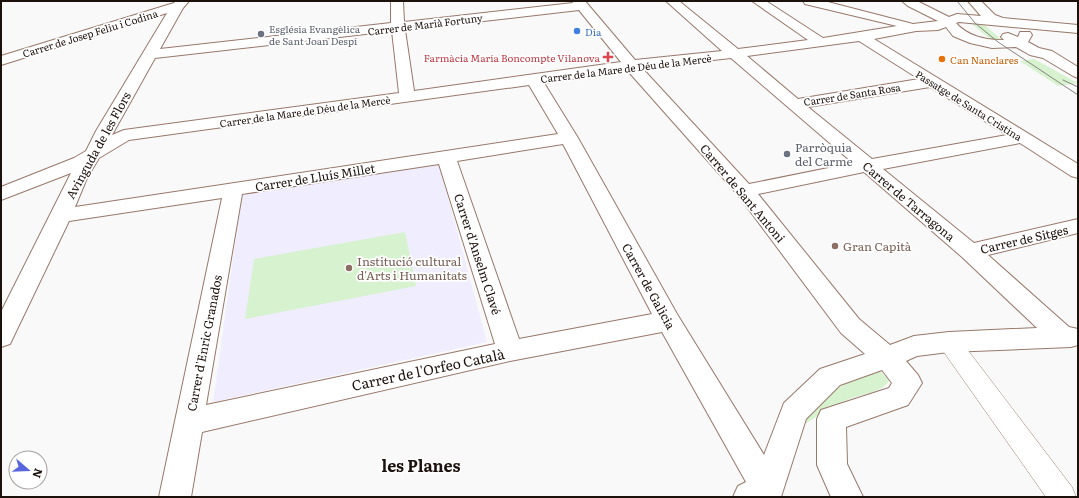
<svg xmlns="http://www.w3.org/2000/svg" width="1079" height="498" viewBox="0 0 1079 498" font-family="Literata,serif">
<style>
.education{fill:#f0edfe}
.green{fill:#d6f2cf}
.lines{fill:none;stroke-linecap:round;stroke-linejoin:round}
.pedestrian-casing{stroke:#98786a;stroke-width:1}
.minor-casing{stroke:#98786a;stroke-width:2}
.pedestrian{fill:#fff;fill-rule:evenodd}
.minor{fill:#fff;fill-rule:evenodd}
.tram{stroke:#898380;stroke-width:1}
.shop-dot{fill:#3f7fe0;stroke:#fff;stroke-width:1.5}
.worship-dot{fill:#6b7280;stroke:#fff;stroke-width:1.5}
.health-dot{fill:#e0444e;stroke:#fff;stroke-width:1.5}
.food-dot{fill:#e8710a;stroke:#fff;stroke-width:1.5}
.education-dot{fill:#8d6e63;stroke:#fff;stroke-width:1.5}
.labels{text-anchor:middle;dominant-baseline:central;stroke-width:3.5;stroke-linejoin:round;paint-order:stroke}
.far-street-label{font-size:10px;fill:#1d110c;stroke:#fff}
.far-worship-label{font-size:10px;fill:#5b616d;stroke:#fff;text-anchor:start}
.far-shop-label{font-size:10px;fill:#366cbe;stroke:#fff;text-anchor:start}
.far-health-label{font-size:10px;fill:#be3a42;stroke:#fff;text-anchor:end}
.far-food-label{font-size:10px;fill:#c56008;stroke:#fff;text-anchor:start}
.street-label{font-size:12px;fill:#1d110c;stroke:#fff}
.worship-label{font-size:12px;fill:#5b616d;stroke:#fff;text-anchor:start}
.education-label{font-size:12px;fill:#785e54;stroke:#fff;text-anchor:start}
.near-street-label{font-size:14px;fill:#1d110c;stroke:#fff}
.near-neighbourhood-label{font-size:16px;font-weight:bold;fill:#1d110c;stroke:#fff}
</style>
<rect width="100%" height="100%" fill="#f9f9f9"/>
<!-- education -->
<polygon class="education" points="439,164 487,342 213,402 242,195"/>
<!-- green -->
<g class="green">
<polygon points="971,23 982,23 1002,40 991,40"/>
<polygon points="1034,59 1078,83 1058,86 1020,61"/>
<polygon points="405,232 416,286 245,319 254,259"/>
<path d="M880 371 889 381C881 393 862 394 849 399 832 406 816 417 800 427L822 397 860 376Z"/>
</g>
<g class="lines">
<!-- pedestrian casing -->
<g class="pedestrian-casing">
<polygon id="pedestrian" points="949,333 957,336 1072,487 1076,497 1046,497 941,348 938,342 941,336"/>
</g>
<!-- minor casing -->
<g class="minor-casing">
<path id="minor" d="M176 1H189L183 8 160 49 391 23V1H403L404 22 573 3 572 1H585L635 60 722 51 666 1H679L738 49 808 40 752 1H766L823 38 897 26 805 4 803 1H824L913 24 938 21 908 6 902 1H917L949 17 957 14 981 16 968 1H981L995 15 1003 18 1078 25V33L959 22 956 23C967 36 987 41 1004 40L1001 37 1003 34 1008 33 1018 37 1020 32H1030L1032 35 1028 42 1039 48 1052 51 1078 67V78L1073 76 1043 58 1030 55 1016 47 992 48 970 43 953 36 946 27 938 30 916 31 874 39 1078 164V178L1071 176 1020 143 883 169 974 243 1078 219V233L988 255 1069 327 1078 329V345L1071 347 949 352 917 356 906 361 918 375 922 383 908 405 846 427 847 464 863 497H831L817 465V419L821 410 889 388 892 383 882 370 840 385 806 419 781 497H733L738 486 746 482 662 332 510 361 202 432 191 497H159L222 198 69 221 10 344 1 347V312L71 173 1 200V187L74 158 86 151 96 131 167 13 1 65V56L174 3ZM579 10 621 62 414 91 405 30ZM392 31 399 93 124 130 112 135 155 58ZM859 41 919 79 798 99 747 56ZM731 58 853 163 749 184 642 68ZM627 70 738 195 841 333 865 354 820 369 784 403 764 455 677 314 578 138 544 83ZM529 85 558 134 75 207 87 178 99 158 129 140ZM930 87 1007 135 872 159 808 107ZM563 144 652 314 519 339 457 161ZM439 164 495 344 206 405 242 194ZM864 172 962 257 1037 328 949 332 914 336 890 345 859 319 758 194Z"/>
</g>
<!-- pedestrian -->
<use href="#pedestrian" class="pedestrian"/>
<!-- minor -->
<use href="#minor" class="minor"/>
<!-- tram -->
<g class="tram">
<polyline points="957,1 975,23 998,42 1078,95"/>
<polyline points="1063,80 1078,87"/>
</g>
</g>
<!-- markers -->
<circle class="shop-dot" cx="577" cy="31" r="4"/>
<g class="worship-dot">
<circle cx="261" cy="34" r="4"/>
<circle cx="787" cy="154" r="4"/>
</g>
<path class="health-dot" d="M606 51h4v4h4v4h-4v4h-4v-4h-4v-4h4z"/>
<circle class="food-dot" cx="942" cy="59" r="4"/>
<g class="education-dot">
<circle cx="835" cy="246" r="4"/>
<circle cx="349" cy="268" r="4"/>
</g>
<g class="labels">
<!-- far-street labels -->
<g class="far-street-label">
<text transform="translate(425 24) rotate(-7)">Carrer de Marià Fortuny</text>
<text transform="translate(90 33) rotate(-17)">Carrer de Josep Feliu i Codina</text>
<text transform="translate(626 68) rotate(-7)">Carrer de la Mare de Déu de la Mercè</text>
<text transform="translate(852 94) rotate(-9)">Carrer de Santa Rosa</text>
<text transform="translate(969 105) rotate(32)">Passatge de Santa Cristina</text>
<text transform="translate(305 111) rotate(-8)">Carrer de la Mare de Déu de la Mercè</text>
</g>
<!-- far-worship labels -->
<g class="far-worship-label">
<text x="269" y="28">Església Evangèlica<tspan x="269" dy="12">de Sant Joan Despí</tspan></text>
</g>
<!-- far-shop labels -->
<g class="far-shop-label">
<text x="585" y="31">Dia</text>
</g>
<!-- far-health labels -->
<g class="far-health-label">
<text x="600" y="57">Farmàcia María Boncompte Vilanova</text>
</g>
<!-- far-food labels -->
<g class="far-food-label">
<text x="950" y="59">Can Nanclares</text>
</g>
<!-- street labels -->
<g class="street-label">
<text transform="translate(98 145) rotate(-61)">Avinguda de les Flors</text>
<text transform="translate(315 177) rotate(-9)">Carrer de Lluís Millet</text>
<text transform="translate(743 193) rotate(50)">Carrer de Sant Antoni</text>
<text transform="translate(909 201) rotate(40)">Carrer de Tarragona</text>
<text transform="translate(1024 239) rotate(-13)">Carrer de Sitges</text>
<text transform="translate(478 254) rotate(72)">Carrer d'Anselm Clavé</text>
<text transform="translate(649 286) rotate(61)">Carrer de Galicia</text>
<text transform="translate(204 343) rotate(-79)">Carrer d'Enric Granados</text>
</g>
<!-- worship labels -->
<g class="worship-label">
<text x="795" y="147">Parròquia<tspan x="795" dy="14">del Carme</tspan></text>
</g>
<!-- education labels -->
<g class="education-label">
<text x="843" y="246">Gran Capità</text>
<text x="357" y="261">Institució cultural<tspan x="357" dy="14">d'Arts i Humanitats</tspan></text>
</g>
<!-- near-street labels -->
<g class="near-street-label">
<text transform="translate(428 369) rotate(-12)">Carrer de l'Orfeo Català</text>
</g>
<!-- near-neighbourhood labels -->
<g class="near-neighbourhood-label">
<text x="421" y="465">les Planes</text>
</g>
</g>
<!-- border -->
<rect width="1079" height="498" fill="none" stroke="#1d110c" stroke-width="4"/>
<!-- north arrow -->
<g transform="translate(28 470) rotate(109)"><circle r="19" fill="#ffffff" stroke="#a5a09e"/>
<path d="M0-3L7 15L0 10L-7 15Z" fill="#5866dd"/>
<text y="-6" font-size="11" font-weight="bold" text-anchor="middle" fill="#1d110c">N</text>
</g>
</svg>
